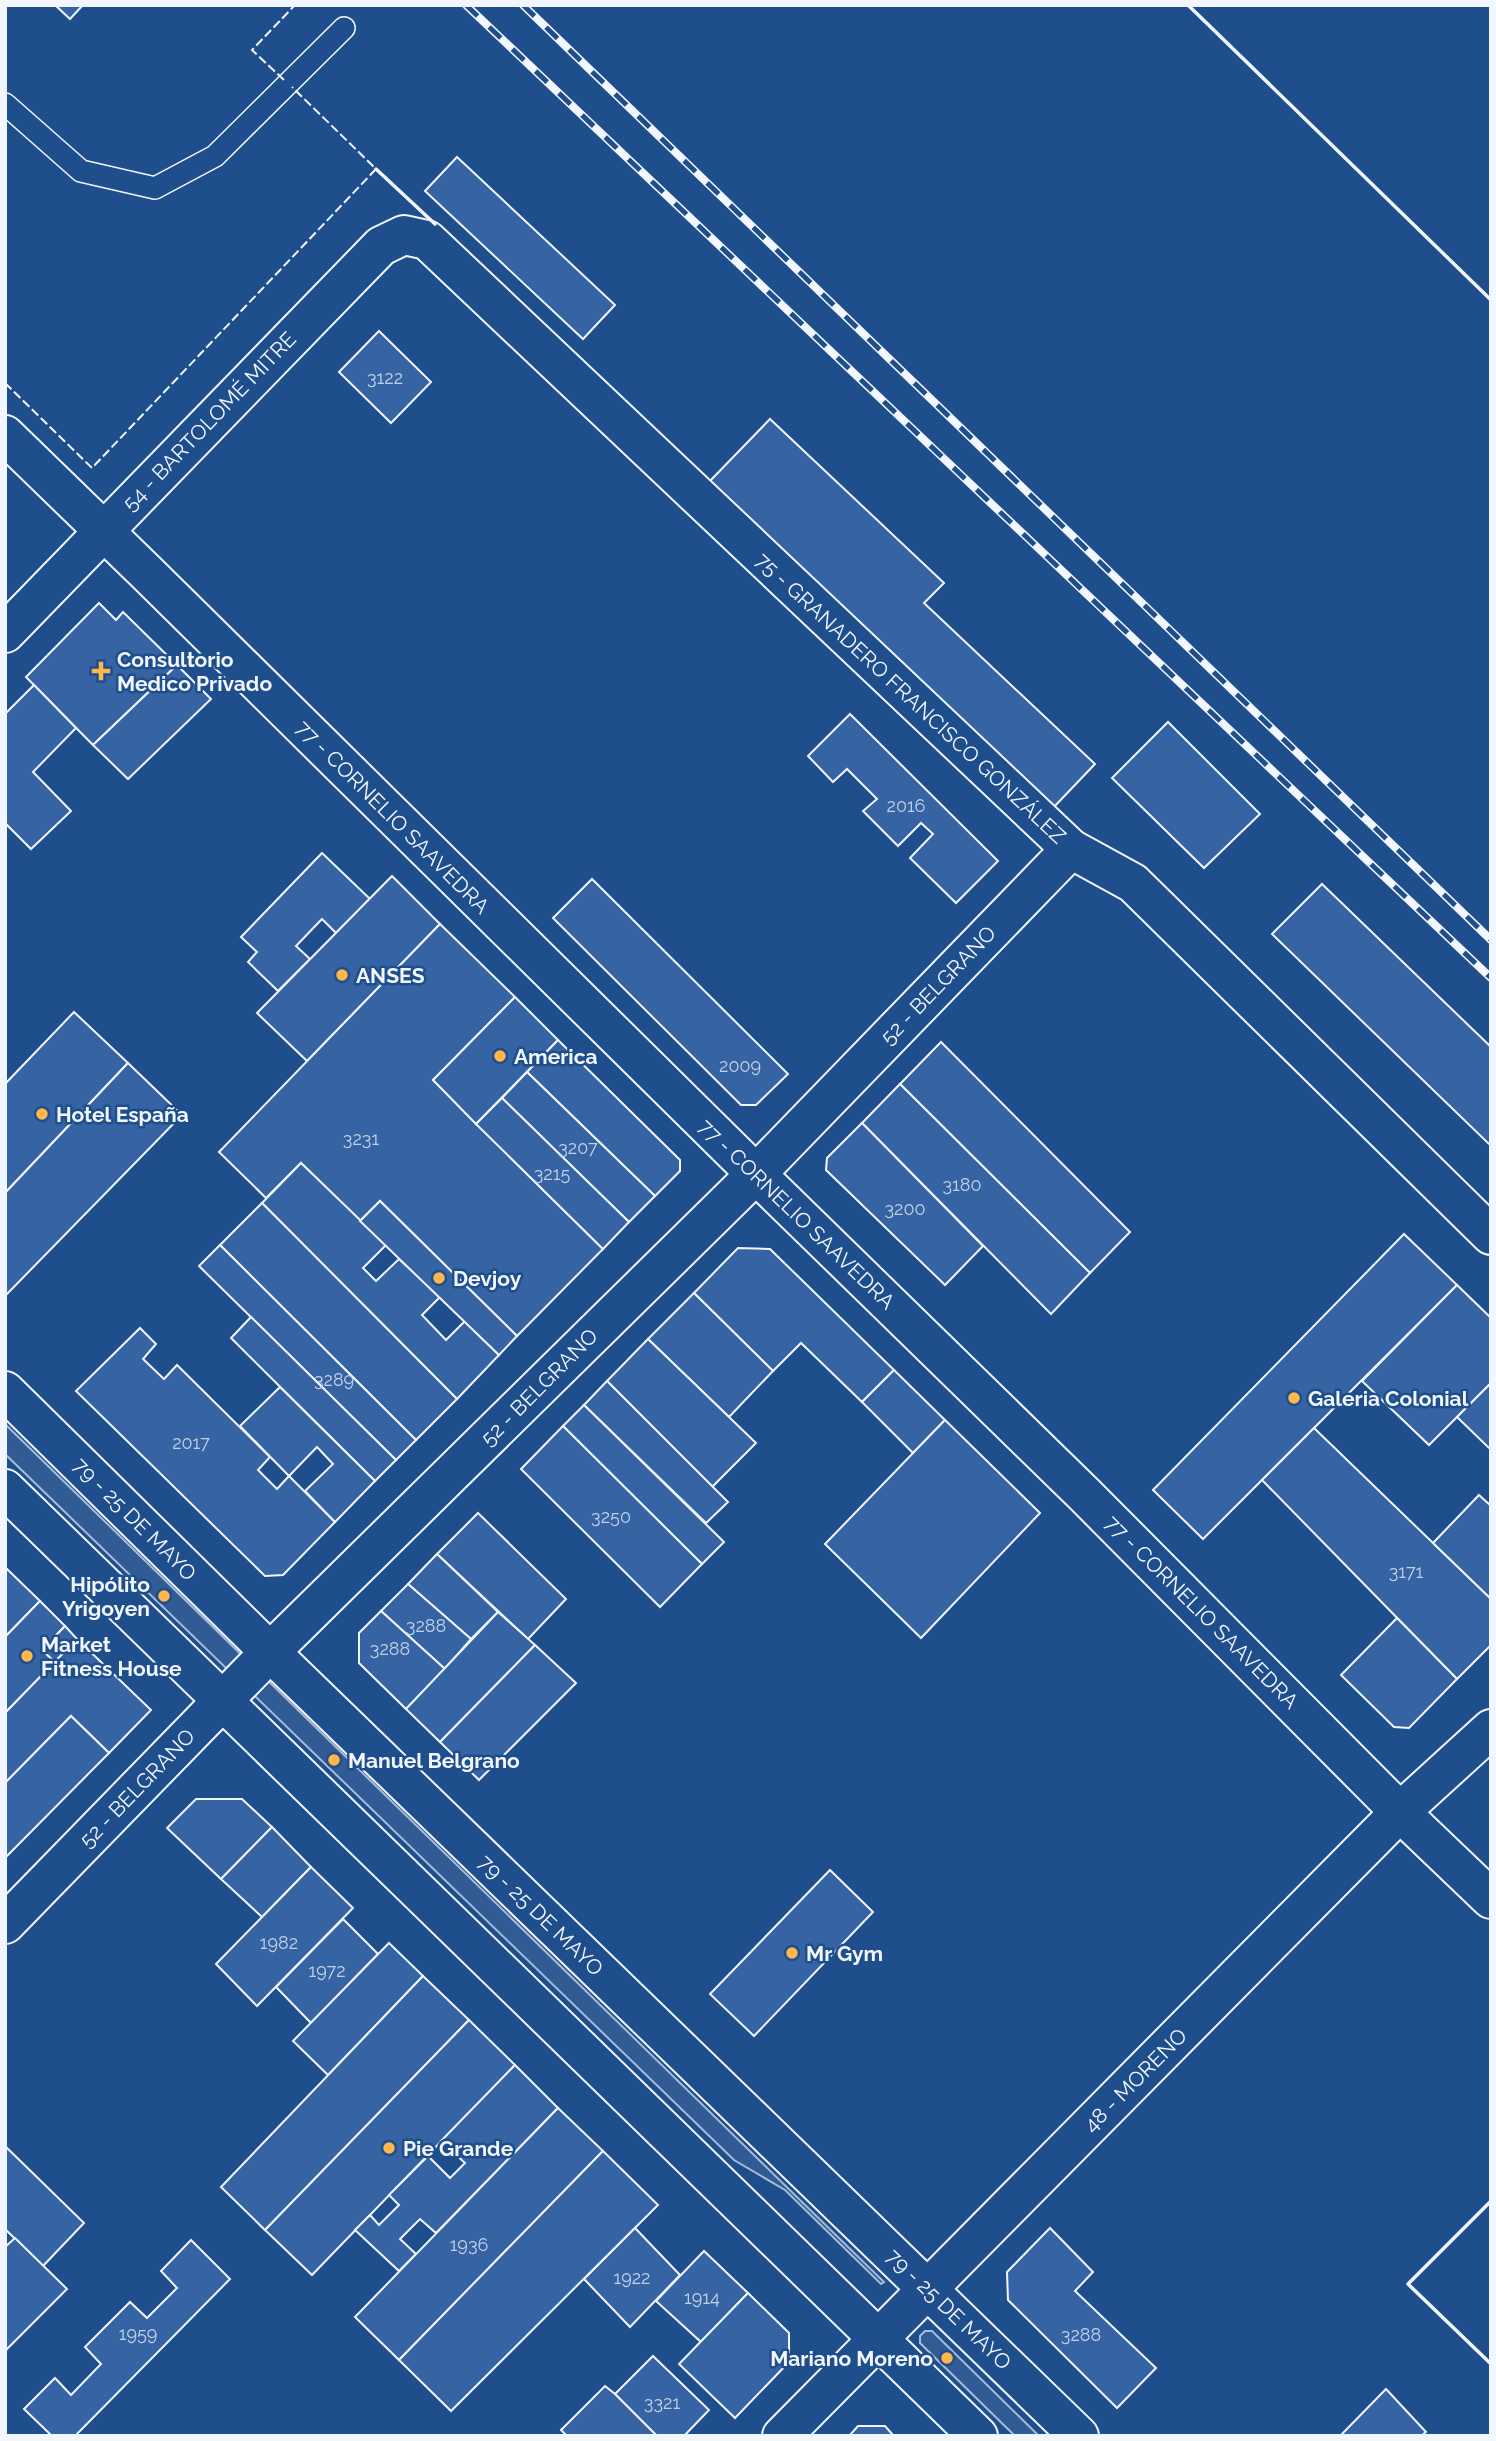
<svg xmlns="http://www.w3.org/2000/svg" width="1496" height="2441" viewBox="0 0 1496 2441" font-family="Raleway,sans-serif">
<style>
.green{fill:#305b95;stroke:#a8bbd7;stroke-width:2}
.building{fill:#3563a3;stroke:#f2f6ff;stroke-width:2}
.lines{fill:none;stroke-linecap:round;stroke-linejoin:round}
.lane-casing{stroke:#f2f6ff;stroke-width:24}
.street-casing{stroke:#f2f6ff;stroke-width:42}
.secondary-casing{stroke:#f2f6ff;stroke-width:42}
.lane{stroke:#1f4e8c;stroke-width:21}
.street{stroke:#1f4e8c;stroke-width:38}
.secondary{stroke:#1f4e8c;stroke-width:38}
.rail-casing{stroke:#f2f6ff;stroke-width:8}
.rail{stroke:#1f4e8c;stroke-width:5;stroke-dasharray:16;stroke-linecap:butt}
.fence{stroke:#f2f6ff;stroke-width:2;stroke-dasharray:9 3.5;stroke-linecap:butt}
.wall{stroke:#f2f6ff;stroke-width:3.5}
.poi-dot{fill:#ffb74d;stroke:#1f4e8c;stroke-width:2.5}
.labels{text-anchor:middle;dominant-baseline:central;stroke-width:5;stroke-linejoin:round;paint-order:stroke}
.number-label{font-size:18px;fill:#c3d1e8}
.street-label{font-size:21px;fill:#f2f6ff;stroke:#1f4e8c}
.poi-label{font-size:21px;font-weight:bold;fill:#f2f6ff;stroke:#1f4e8c;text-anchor:start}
</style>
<rect width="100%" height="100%" fill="#1f4e8c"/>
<!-- green -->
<g class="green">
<polygon points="5,1424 884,2282 881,2284 785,2190 734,2160 5,1454"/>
<polygon points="925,2331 932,2331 1039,2436 1015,2436 920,2343 920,2336"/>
</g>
<!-- building -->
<g class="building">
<polygon points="55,5 83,5 70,19"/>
<polygon points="457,157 615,305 583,339 425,191"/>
<polygon points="379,331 431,382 391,423 339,372"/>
<polygon points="770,419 944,583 924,603 1095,764 1051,810 707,484"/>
<polygon points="99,603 116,620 123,612 177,665 93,745 26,677"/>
<polygon points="177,665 211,699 128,779 93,745"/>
<polygon points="34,685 76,728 33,772 71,811 31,849 5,823 5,714"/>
<polygon points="850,714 998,861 956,903 910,858 933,834 921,823 898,846 863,811 877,799 847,769 833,782 808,756"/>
<polygon points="1168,722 1260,814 1204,868 1112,778"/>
<polygon points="322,853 370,899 336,933 322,919 296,946 310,959 278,991 248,962 257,952 241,937"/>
<polygon points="392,876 440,924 307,1061 257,1013"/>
<polygon points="592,879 788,1074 756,1105 741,1105 553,918"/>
<polygon points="1322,884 1491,1047 1491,1146 1272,934"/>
<polygon points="440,924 515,997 433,1080 603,1249 517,1336 380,1201 360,1221 301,1163 266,1198 219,1152"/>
<polygon points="515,997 558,1040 476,1124 433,1080"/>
<polygon points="74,1012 128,1063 5,1193 5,1084"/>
<polygon points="558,1040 680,1160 680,1171 655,1196 527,1072"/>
<polygon points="941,1042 1130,1232 1090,1273 900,1084"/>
<polygon points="128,1063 182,1115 5,1296 5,1193"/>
<polygon points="527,1072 655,1196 629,1222 502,1098"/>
<polygon points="900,1084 1090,1273 1051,1314 862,1123"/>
<polygon points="502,1098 629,1222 603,1249 476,1124"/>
<polygon points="862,1123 983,1246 945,1285 826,1170 827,1158"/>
<polygon points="301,1163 386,1245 363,1268 376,1281 399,1259 440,1297 422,1315 446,1340 465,1321 499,1355 457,1399 262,1203"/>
<polygon points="380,1201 517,1336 499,1355 360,1221"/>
<polygon points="262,1203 457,1399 416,1440 220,1245"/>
<polygon points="1404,1234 1457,1285 1203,1539 1153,1490"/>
<polygon points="220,1245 416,1440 396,1460 199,1266"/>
<polygon points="738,1248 770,1249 894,1370 862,1402 801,1343 773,1371 694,1293"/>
<polygon points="1457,1285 1491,1318 1491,1383 1429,1445 1362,1381"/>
<polygon points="694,1293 773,1371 729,1417 648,1339"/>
<polygon points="251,1317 396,1460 375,1481 231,1338"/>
<polygon points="140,1328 156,1344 143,1359 164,1379 177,1365 270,1457 258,1470 277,1489 289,1476 335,1522 283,1575 265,1576 76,1391"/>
<polygon points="648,1339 756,1443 712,1487 607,1381"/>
<polygon points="894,1370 945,1420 913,1453 862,1402"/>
<polygon points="607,1381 728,1502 706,1523 584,1405"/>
<polygon points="1491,1383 1491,1450 1457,1417"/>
<polygon points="280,1387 375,1481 335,1522 305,1491 333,1464 317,1447 289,1476 240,1426"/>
<polygon points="584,1405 724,1542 702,1564 563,1426"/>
<polygon points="945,1420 1040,1513 921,1638 825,1544"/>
<polygon points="563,1426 702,1564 660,1607 521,1469"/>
<polygon points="1314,1428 1491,1599 1491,1645 1457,1679 1262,1480"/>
<polygon points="1479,1495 1491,1506 1491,1599 1433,1543"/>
<polygon points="478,1513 566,1599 528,1639 437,1554"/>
<polygon points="437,1554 498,1612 471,1639 408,1584"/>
<polygon points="7,1569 40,1601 5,1637 5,1571"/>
<polygon points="408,1584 471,1639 445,1669 381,1611"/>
<polygon points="40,1601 65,1626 42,1650 55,1662 5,1713 5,1637"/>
<polygon points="381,1611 445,1669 406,1709 359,1663 359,1633"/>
<polygon points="498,1612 535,1645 440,1742 406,1709"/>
<polygon points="1397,1618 1457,1679 1409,1728 1394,1727 1341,1675"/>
<polygon points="65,1626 77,1639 55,1662 42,1650"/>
<polygon points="77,1639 151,1710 109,1753 71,1716 5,1783 5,1713"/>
<polygon points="535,1645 576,1683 479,1780 440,1742"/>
<polygon points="71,1716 109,1753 5,1858 5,1783"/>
<polygon points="196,1799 242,1799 272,1827 221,1879 167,1828"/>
<polygon points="272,1827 311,1867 262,1917 221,1879"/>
<polygon points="311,1867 353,1908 257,2006 216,1964"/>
<polygon points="830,1870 873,1912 754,2036 710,1994"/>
<polygon points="343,1919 378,1954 311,2023 276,1987"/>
<polygon points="389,1943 423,1976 328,2075 293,2041"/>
<polygon points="423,1976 469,2020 265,2230 221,2187"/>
<polygon points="469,2020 515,2065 312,2275 265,2230"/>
<polygon points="515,2065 558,2108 436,2233 420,2219 400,2239 416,2254 399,2271 355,2230 370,2215 379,2225 399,2205 389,2195 428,2156 450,2178 465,2163 441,2141"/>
<polygon points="558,2108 603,2151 399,2360 355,2317"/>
<polygon points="5,2146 84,2223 43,2266 5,2229"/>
<polygon points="603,2151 658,2205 451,2411 399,2360"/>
<polygon points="635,2228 680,2275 630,2327 584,2279"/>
<polygon points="1050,2228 1093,2272 1075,2291 1156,2368 1117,2408 1008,2300 1007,2272"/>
<polygon points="15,2238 67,2289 5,2351 5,2247"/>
<polygon points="191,2240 230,2279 75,2436 52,2436 24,2409 55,2378 71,2395 101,2364 85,2347 130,2302 147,2318 177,2288 161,2271"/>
<polygon points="704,2251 748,2293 701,2342 656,2301"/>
<polygon points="748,2293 789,2333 789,2362 735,2418 679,2364"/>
<polygon points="653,2356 709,2410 684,2436 657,2436 615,2394"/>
<polygon points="605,2386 615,2394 657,2436 567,2436 561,2430"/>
<polygon points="1386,2389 1426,2432 1421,2436 1340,2436"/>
<polygon points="858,2426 885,2426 894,2436 849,2436"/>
</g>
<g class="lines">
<!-- lane casing -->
<g class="lane-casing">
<polyline id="lane" points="5,104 81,171 155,188 215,156 344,28"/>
</g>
<!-- street casing -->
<g class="street-casing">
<g id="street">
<polyline points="5,435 148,574 756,1174 1085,1495 1400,1812 1491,1899"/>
<polyline points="5,633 381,246 404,235 427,240 1071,849 1133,883 1491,1235"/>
<polyline points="5,1924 270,1652 756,1174 1071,849"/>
</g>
</g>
<!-- secondary casing -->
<g class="secondary-casing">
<g id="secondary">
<polyline points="5,1391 270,1652 1079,2436"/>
<polyline points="5,1489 978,2436"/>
<polyline points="782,2436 1400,1812 1491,1729"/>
</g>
</g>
<!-- lane -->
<use href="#lane" class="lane"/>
<!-- street -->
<use href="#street" class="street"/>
<!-- secondary -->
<use href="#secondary" class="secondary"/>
<!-- rail casing -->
<g class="rail-casing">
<g id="rail">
<polyline points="466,5 1491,978"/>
<polyline points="523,5 1491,940"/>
</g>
</g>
<!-- rail -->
<use href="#rail" class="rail"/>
<!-- fence -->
<g class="fence">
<polyline points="284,80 252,50 295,5"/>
<polyline points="5,383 92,468 376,169 292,87"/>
</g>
<!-- wall -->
<g class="wall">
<polyline points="1188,5 1491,300"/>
<polyline points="376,169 435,224"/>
<polyline points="1491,2201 1408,2284 1491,2364"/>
</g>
</g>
<!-- markers -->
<g class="poi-dot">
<path d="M97.5 660.5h7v7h7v7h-7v7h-7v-7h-7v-7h7z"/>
<circle cx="342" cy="975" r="7"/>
<circle cx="500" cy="1056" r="7"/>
<circle cx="42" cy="1114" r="7"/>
<circle cx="439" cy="1278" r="7"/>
<circle cx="1294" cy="1398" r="7"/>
<circle cx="164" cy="1596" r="7"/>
<circle cx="27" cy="1656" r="7"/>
<circle cx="334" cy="1760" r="7"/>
<circle cx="792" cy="1953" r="7"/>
<circle cx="389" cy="2148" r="7"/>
<circle cx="947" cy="2358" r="7"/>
</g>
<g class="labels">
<!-- number labels -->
<g class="number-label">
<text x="385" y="377">3122</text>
<text x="906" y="805">2016</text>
<text x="740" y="1065">2009</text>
<text x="361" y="1138">3231</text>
<text x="578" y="1147">3207</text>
<text x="552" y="1173">3215</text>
<text x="962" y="1184">3180</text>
<text x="905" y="1208">3200</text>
<text x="334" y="1379">3289</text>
<text x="191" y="1442">2017</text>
<text x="611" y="1516">3250</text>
<text x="1406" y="1571">3171</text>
<text x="426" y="1625">3288</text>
<text x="390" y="1648">3288</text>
<text x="279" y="1942">1982</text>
<text x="327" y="1970">1972</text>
<text x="469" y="2244">1936</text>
<text x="632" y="2277">1922</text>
<text x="702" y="2297">1914</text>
<text x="138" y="2333">1959</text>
<text x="1081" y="2334">3288</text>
<text x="662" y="2402">3321</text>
</g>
<!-- street labels -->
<g class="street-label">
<text transform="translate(209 421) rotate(-46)">54 - BARTOLOMÉ MITRE</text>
<text transform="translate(911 698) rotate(43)">75 - GRANADERO FRANCISCO GONZÁLEZ</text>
<text transform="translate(393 817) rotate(45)">77 - CORNELIO SAAVEDRA</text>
<text transform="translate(938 985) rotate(-46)">52 - BELGRANO</text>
<text transform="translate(797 1214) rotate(44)">77 - CORNELIO SAAVEDRA</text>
<text transform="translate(539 1387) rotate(-45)">52 - BELGRANO</text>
<text transform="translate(135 1519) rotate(45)">79 - 25 DE MAYO</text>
<text transform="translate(1202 1612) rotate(45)">77 - CORNELIO SAAVEDRA</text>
<text transform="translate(137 1788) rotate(-46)">52 - BELGRANO</text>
<text transform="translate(541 1915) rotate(44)">79 - 25 DE MAYO</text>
<text transform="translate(1135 2080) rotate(-45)">48 - MORENO</text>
<text transform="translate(949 2309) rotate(44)">79 - 25 DE MAYO</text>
</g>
<!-- poi labels -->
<g class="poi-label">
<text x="117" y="659">Consultorio<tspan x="117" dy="24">Medico Privado</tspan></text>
<text x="356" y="975">ANSES</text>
<text x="514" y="1056">America</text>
<text x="56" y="1114">Hotel España</text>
<text x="453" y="1278">Devjoy</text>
<text x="1308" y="1398">Galeria Colonial</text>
<text x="150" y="1584" text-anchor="end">Hipólito<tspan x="150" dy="24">Yrigoyen</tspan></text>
<text x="41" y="1644">Market<tspan x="41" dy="24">Fitness House</tspan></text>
<text x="348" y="1760">Manuel Belgrano</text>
<text x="806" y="1953">Mr Gym</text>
<text x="403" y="2148">Pie Grande</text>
<text x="933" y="2358" text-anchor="end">Mariano Moreno</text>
</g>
</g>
<!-- border -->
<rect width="1496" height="2441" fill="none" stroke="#f2f6ff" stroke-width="14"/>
</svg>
